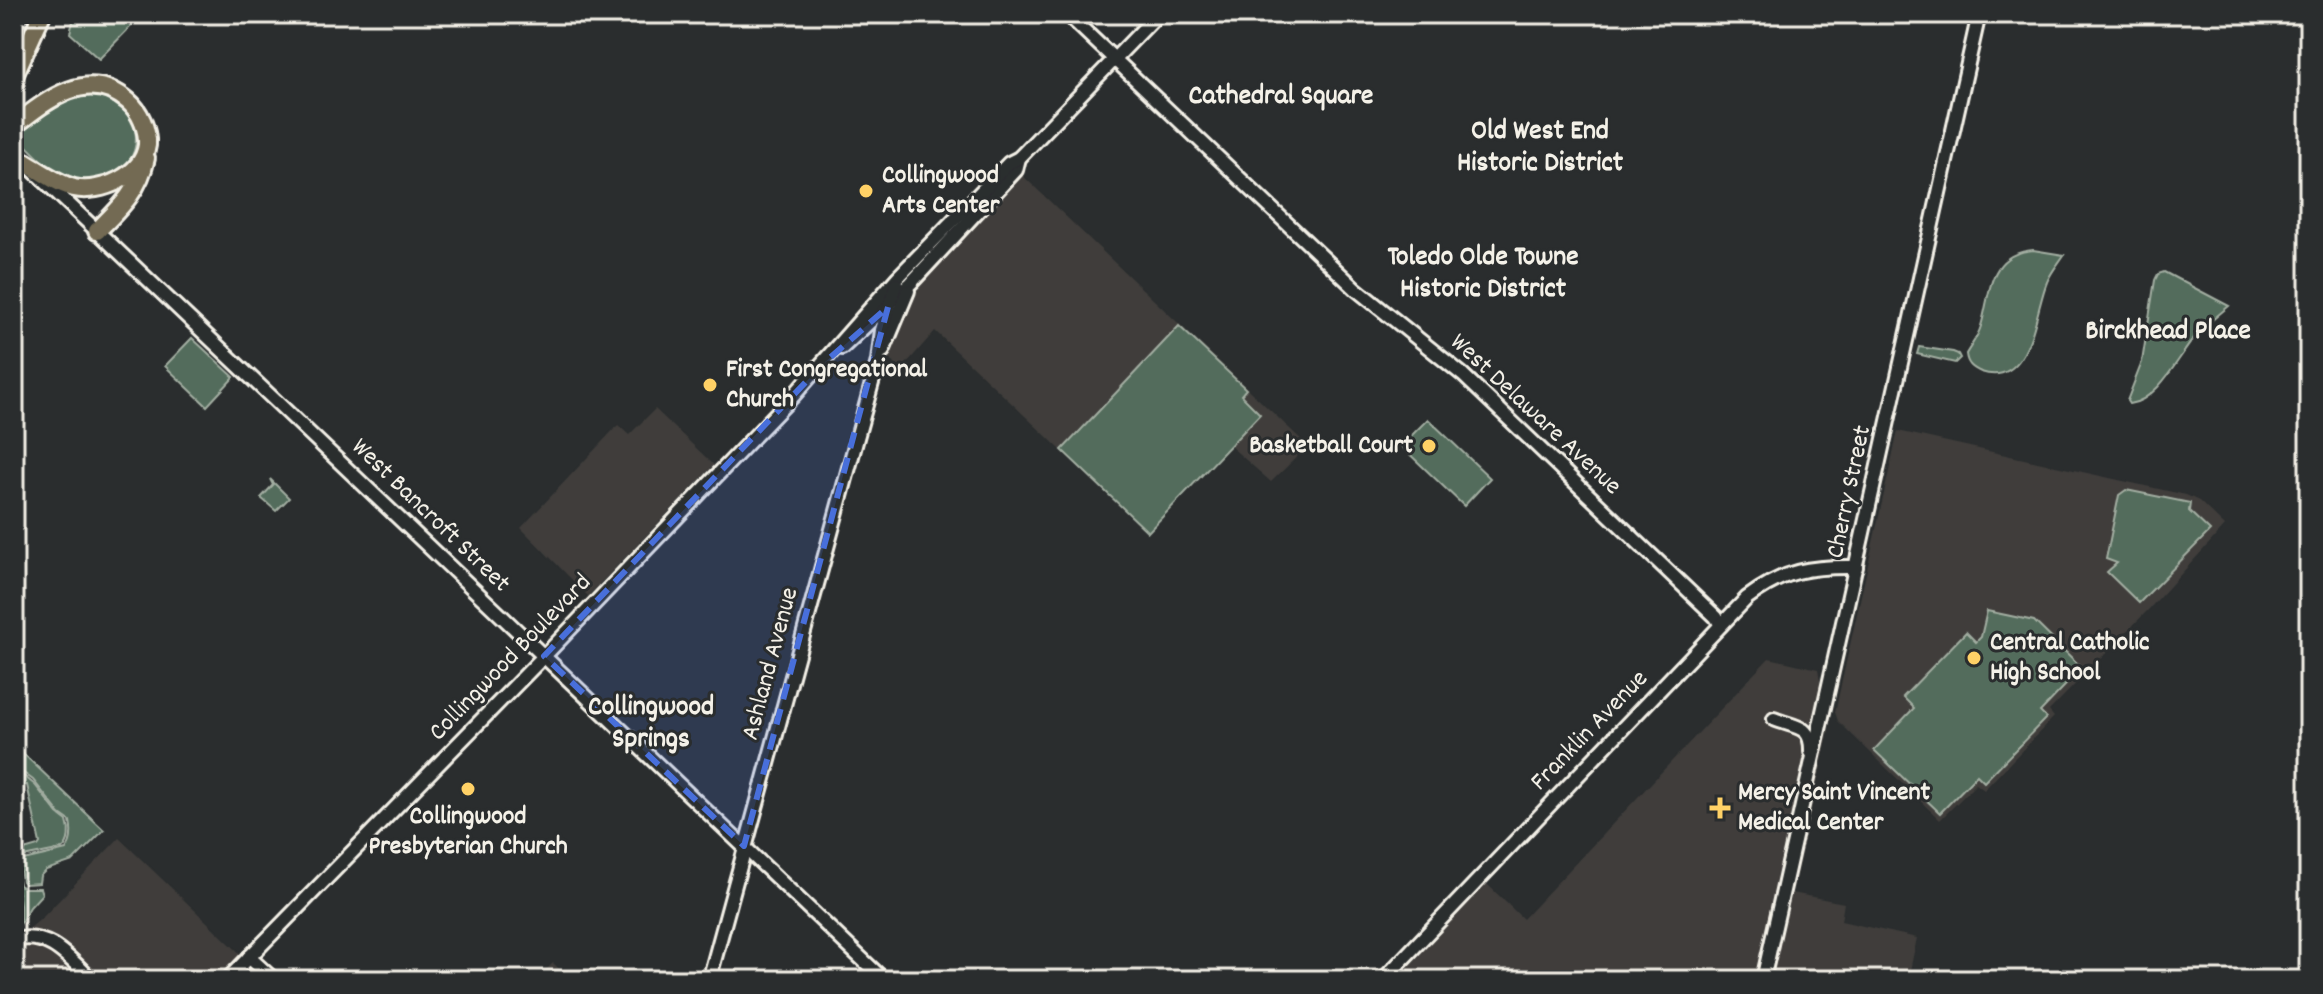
<svg xmlns="http://www.w3.org/2000/svg" width="2323" height="994" viewBox="0 0 2323 994" font-family="Dekko,sans-serif">
<style>
.built{fill:#3f3d3b}
.green{fill:#526c5b;stroke:#a3aea2;stroke-width:2}
.lines{fill:none;stroke-linecap:round;stroke-linejoin:round}
.secondary-casing{stroke:#f4f1e8;stroke-width:18}
.highway-casing{stroke:#f4f1e8;stroke-width:22}
.secondary{stroke:#2a2d2e;stroke-width:12}
.highway{stroke:#736b52;stroke-width:16}
.marked{fill:#486fdb;fill-opacity:0.2;stroke:#486fdb;stroke-width:6;stroke-dasharray:16 10;stroke-linejoin:round}
.poi-dot{fill:#ffd166;stroke:#2a2d2e;stroke-width:3}
.labels{text-anchor:middle;dominant-baseline:central;stroke-width:6;stroke-linejoin:round;paint-order:stroke}
.poi-label{font-size:26px;font-weight:bold;fill:#f4f1e8;stroke:#2a2d2e;text-anchor:start}
.street-label{font-size:26px;fill:#f4f1e8;stroke:#2a2d2e}
.neighbourhood-label{font-size:28px;font-weight:bold;fill:#f4f1e8;stroke:#2a2d2e}
</style>
<rect width="100%" height="100%" fill="#2a2d2e"/>
<filter id="ink" filterUnits="userSpaceOnUse"><feTurbulence type="fractalNoise" baseFrequency=".0125" numOctaves="2"/><feDisplacementMap in="SourceGraphic" scale="16" xChannelSelector="R" yChannelSelector="G"/><feConvolveMatrix kernelMatrix="1 2 1 2 8 2 1 2 1" color-interpolation-filters="sRGB"/></filter>
<g filter="url(#ink)">
<!-- built -->
<g class="built">
<polygon points="1021,174 1308,446 1271,482 1230,446 1148,532 935,331 900,371 888,357 904,314 927,273"/>
<polygon points="655,409 714,465 588,596 521,528 618,425 629,435"/>
<polygon points="1898,431 2186,495 2199,501 2225,526 2149,609 2049,711 2054,717 1984,790 1976,784 1940,820 1838,721 1835,712"/>
<polygon points="1769,658 1818,669 1829,731 1792,893 1844,903 1841,921 1917,938 1908,980 1394,980 1486,883 1523,919"/>
<polygon points="119,838 268,980 14,980 14,941 42,918"/>
<polygon points="553,963 571,980 536,980"/>
</g>
<!-- green -->
<g class="green">
<polygon points="75,14 143,14 99,59 70,33"/>
<path d="M88 90C96 92 110 94 117 99 120 101 122 105 125 109 154 145 121 191 77 181 52 175 32 151 14 133L54 102Z"/>
<path d="M2033 250 2064 255C2058 264 2051 272 2047 282 2035 310 2031 389 1981 372 1972 368 1967 364 1966 354 1971 345 1978 337 1981 326 1991 293 1987 254 2033 250Z"/>
<path d="M2164 272 2229 306C2217 316 2205 325 2195 337 2178 357 2158 401 2129 404L2127 401 2142 362 2155 280 2158 274Z"/>
<polygon points="1179,326 1246,389 1241,395 1260,414 1148,532 1062,450"/>
<polygon points="192,338 234,377 207,406 165,366"/>
<polygon points="1919,347 1953,352 1958,354 1960,358 1955,363 1917,354"/>
<polygon points="1428,419 1490,478 1464,506 1401,446"/>
<polygon points="270,479 289,498 276,511 261,498 273,485"/>
<polygon points="2126,490 2190,503 2189,511 2210,531 2139,603 2107,572 2117,563 2106,559 2119,495"/>
<polygon points="1987,611 2034,621 2082,668 2040,712 2046,718 1984,782 1977,775 1940,813 1874,750 1914,708 1903,697 1966,632 1976,642 1981,637"/>
<path d="M14 745 104 830 73 861 46 870 40 876 39 883 25 884 22 881 19 861 66 850C72 842 72 831 70 821L60 814 33 780 14 766Z"/>
<path d="M14 768 35 785 58 814 67 821C70 830 70 843 62 849L18 858 17 852 38 846 40 843 27 785H14Z"/>
<path d="M14 861 19 885 24 888H40L42 894 30 907 19 926C24 902 14 886 14 861Z"/>
</g>
<g class="lines">
<!-- secondary casing -->
<g class="secondary-casing">
<g id="secondary">
<polyline points="1067,14 1356,289 1463,375 1716,617 1721,625"/>
<polyline points="2302,14 2309,21"/>
<polyline points="14,152 884,980"/>
<polyline points="842,348 911,283 1016,170 1019,158"/>
<polyline points="883,351 908,291"/>
<path d="M1774 719C1795 728 1812 724 1811 752"/>
<path d="M14 940C49 931 69 958 92 980"/>
<polyline points="249,957 274,980"/>
<polyline points="227,980 550,650 794,395 898,277 1009,163 1019,158 1158,14"/>
<polyline points="709,980 878,361 882,330 896,284"/>
<path d="M1383 980 1747 598C1784 570 1811 566 1856 567"/>
<polyline points="1763,980 1979,14"/>
</g>
</g>
<!-- highway casing -->
<g class="highway-casing">
<g id="highway">
<polyline points="14,21 17,14"/>
<polyline points="14,76 42,14"/>
<path d="M14 126C48 99 88 67 128 101 140 111 148 130 147 145 143 176 100 194 74 188 56 183 40 171 25 162"/>
<path d="M97 231C119 209 139 191 146 158"/>
</g>
</g>
<!-- secondary -->
<use href="#secondary" class="secondary"/>
<!-- highway -->
<use href="#highway" class="highway"/>
</g>
</g>
<!-- marked area -->
<path class="marked" d="M888 307 744 846 544 656 824 363Z"/>
<!-- markers -->
<g class="poi-dot">
<circle cx="866" cy="191" r="8"/>
<circle cx="710" cy="385" r="8"/>
<circle cx="1429" cy="446" r="8"/>
<circle cx="1974" cy="658" r="8"/>
<circle cx="468" cy="789" r="8"/>
<path d="M1716 796h8v8h8v8h-8v8h-8v-8h-8v-8h8z"/>
</g>
<g class="labels">
<!-- poi labels -->
<g class="poi-label">
<text x="882" y="176">Collingwood<tspan x="882" dy="30">Arts Center</tspan></text>
<text x="726" y="370">First Congregational<tspan x="726" dy="30">Church</tspan></text>
<text x="1413" y="446" text-anchor="end">Basketball Court</text>
<text x="1990" y="643">Central Catholic<tspan x="1990" dy="30">High School</tspan></text>
<text x="1738" y="793">Mercy Saint Vincent<tspan x="1738" dy="30">Medical Center</tspan></text>
<text x="468" y="817" text-anchor="middle">Collingwood<tspan x="468" dy="30">Presbyterian Church</tspan></text>
</g>
<!-- street labels -->
<g class="street-label">
<text transform="translate(1535 415) rotate(43)">West Delaware Avenue</text>
<text transform="translate(1850 492) rotate(-78)">Cherry Street</text>
<text transform="translate(430 516) rotate(44)">West Bancroft Street</text>
<text transform="translate(511 658) rotate(-46)">Collingwood Boulevard</text>
<text transform="translate(771 664) rotate(-75)">Ashland Avenue</text>
<text transform="translate(1590 731) rotate(-46)">Franklin Avenue</text>
</g>
<!-- neighbourhood labels -->
<g class="neighbourhood-label">
<text x="1281" y="98">Cathedral Square</text>
<text x="1540" y="133">Old West End<tspan x="1540" dy="32">Historic District</tspan></text>
<text x="1483" y="259">Toledo Olde Towne<tspan x="1483" dy="32">Historic District</tspan></text>
<text x="2168" y="333">Birckhead Place</text>
<text x="651" y="709">Collingwood<tspan x="651" dy="32">Springs</tspan></text>
</g>
</g>
<!-- margin -->
<rect width="2323" height="994" fill="none" stroke="#2a2d2e" stroke-width="48"/>
<rect x="24" y="24" width="2275" height="946" fill="none" stroke="#f4f1e8" stroke-width="3" filter="url(#ink)"/>
</svg>
